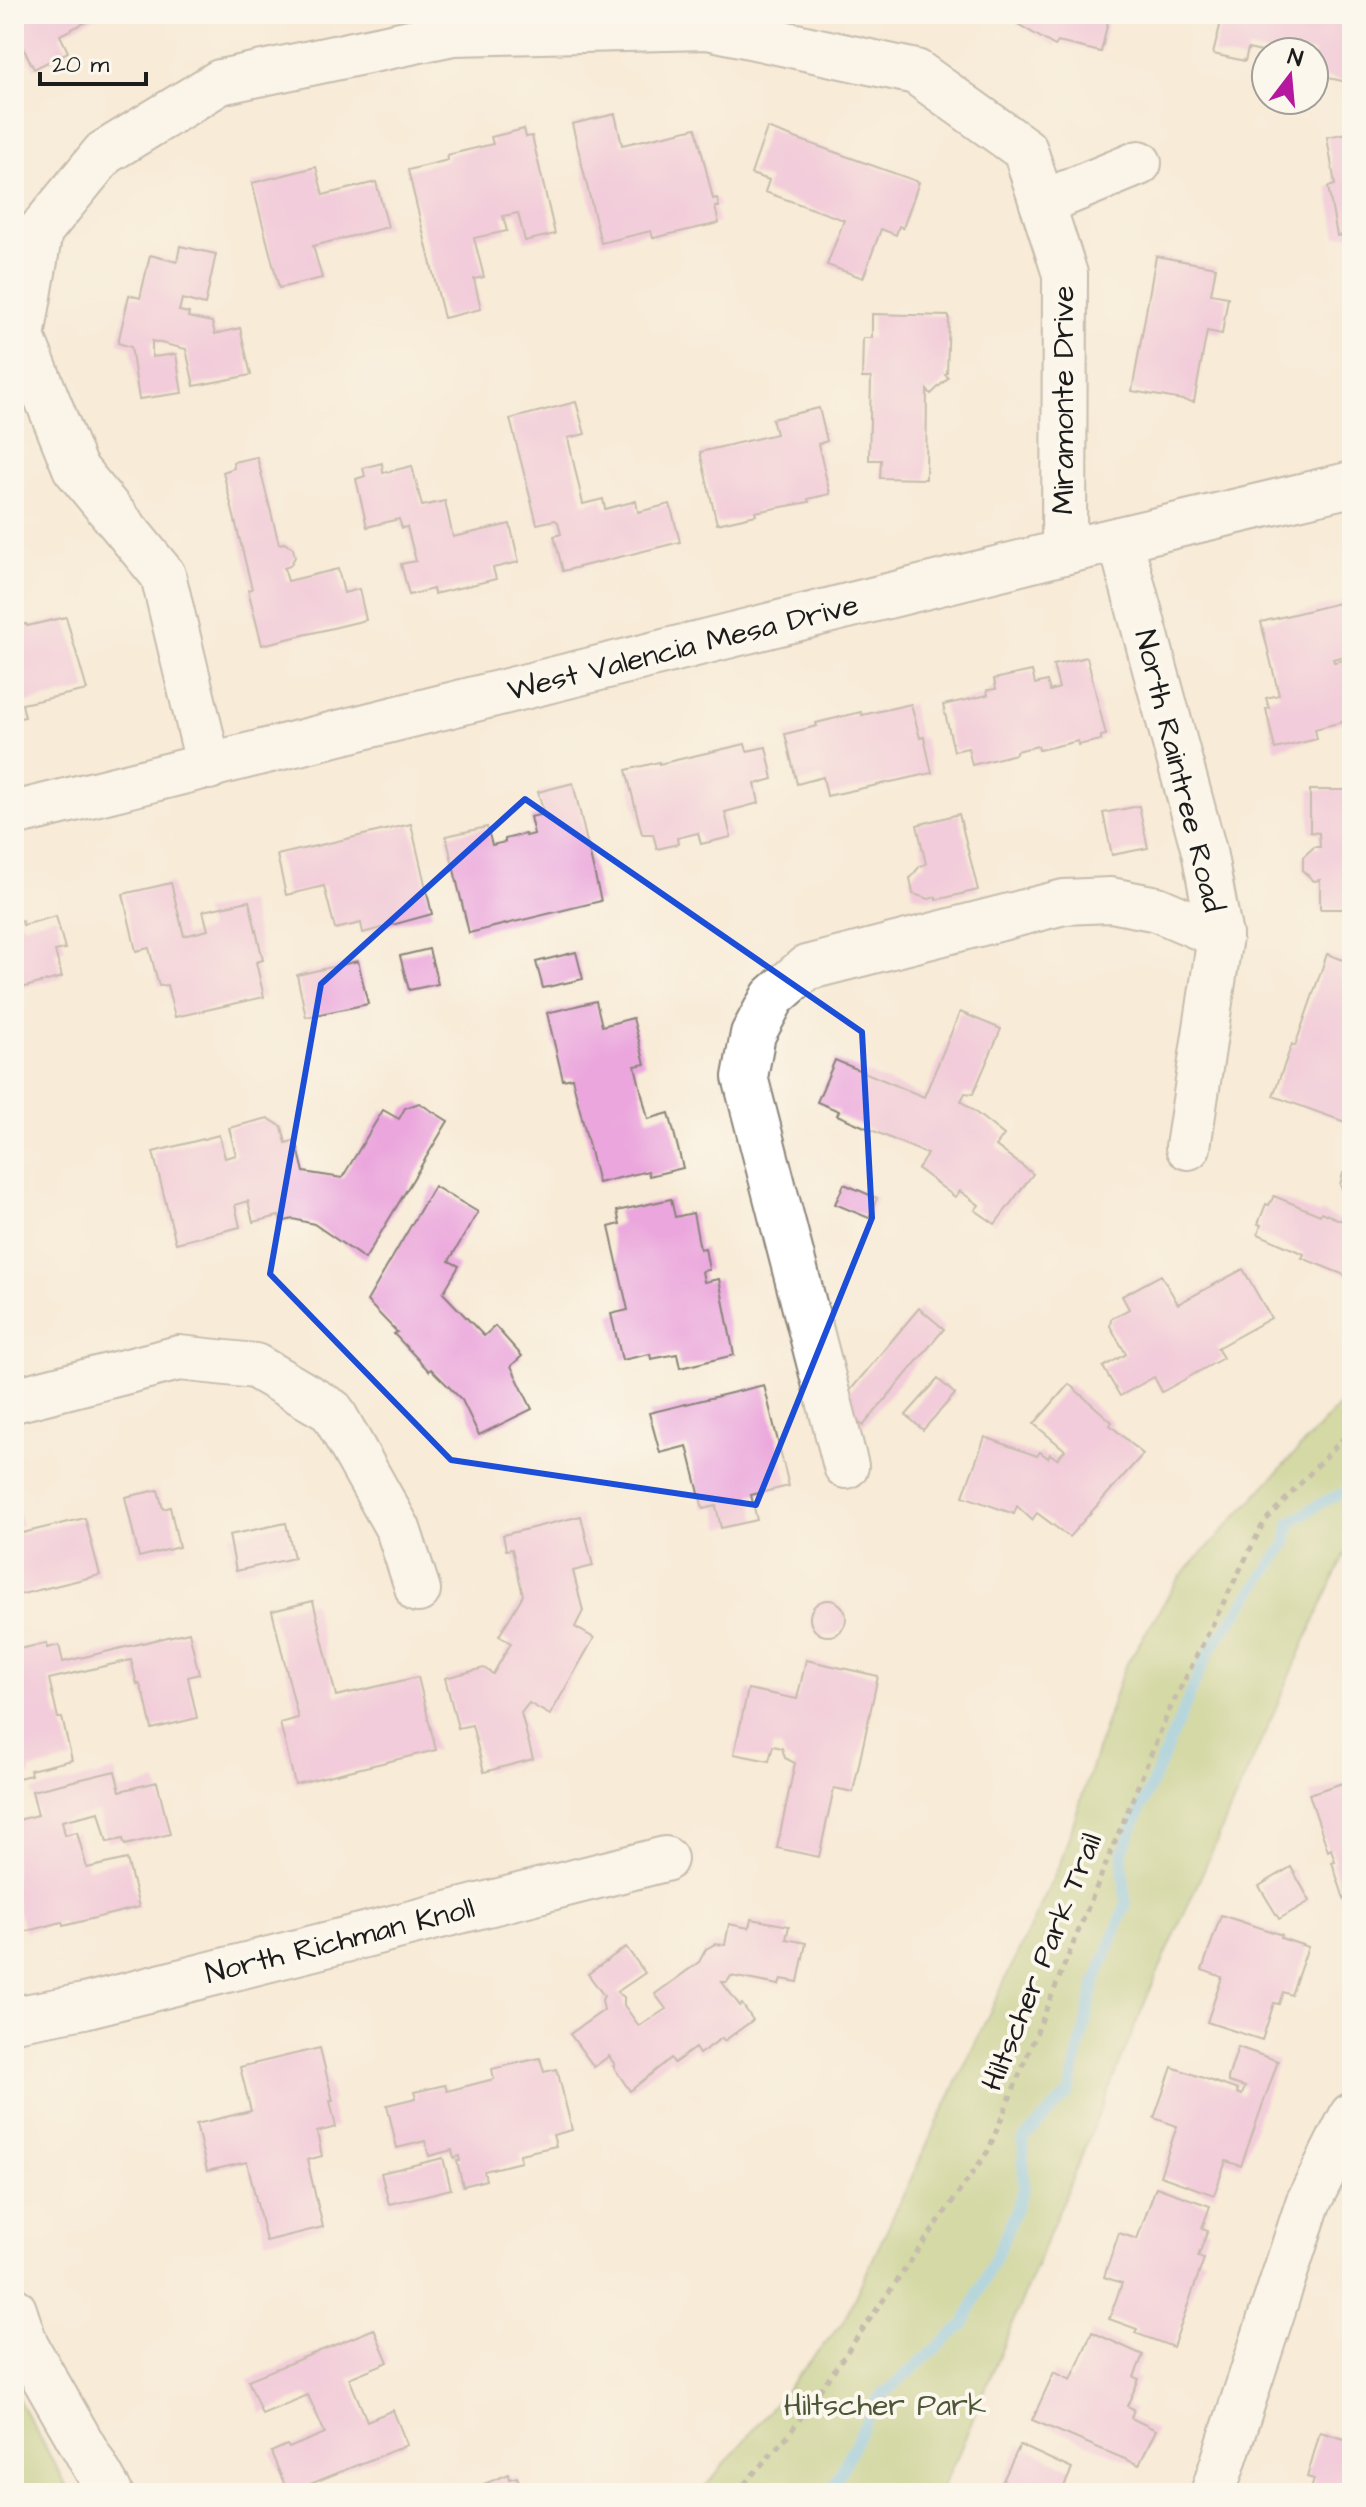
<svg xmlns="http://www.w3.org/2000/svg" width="1366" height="2507" viewBox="0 0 1366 2507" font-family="'Architects Daughter',sans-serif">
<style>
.green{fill:#a8c369;stroke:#627042;stroke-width:2}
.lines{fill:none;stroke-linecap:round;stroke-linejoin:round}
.stream{stroke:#66bce3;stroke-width:11}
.building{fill:#eba7dd}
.minor-casing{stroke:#8a847a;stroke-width:48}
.path{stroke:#8a847a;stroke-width:5;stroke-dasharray:6 6;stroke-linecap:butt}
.minor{stroke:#fff;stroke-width:44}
.marked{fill:none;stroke:#1d4ed8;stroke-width:6;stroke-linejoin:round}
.labels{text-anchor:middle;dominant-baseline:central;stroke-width:8;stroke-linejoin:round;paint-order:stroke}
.street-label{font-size:30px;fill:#1c1c1c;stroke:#fbf7ec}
.park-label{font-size:30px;fill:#4d5637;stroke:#fbf7ec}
</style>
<rect width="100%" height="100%" fill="#fbf7ec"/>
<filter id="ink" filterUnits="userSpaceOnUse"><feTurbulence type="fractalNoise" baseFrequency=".0125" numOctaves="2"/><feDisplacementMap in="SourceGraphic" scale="16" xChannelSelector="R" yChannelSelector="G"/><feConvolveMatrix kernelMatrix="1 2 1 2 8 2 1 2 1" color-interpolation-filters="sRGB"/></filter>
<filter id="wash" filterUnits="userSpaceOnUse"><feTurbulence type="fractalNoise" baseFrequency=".006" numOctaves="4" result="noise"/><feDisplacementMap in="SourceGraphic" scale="32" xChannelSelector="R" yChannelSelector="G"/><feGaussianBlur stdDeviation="1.8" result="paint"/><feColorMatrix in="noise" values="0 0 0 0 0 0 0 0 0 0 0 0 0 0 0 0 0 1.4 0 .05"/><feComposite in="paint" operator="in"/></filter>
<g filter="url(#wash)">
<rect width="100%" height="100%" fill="#f8ebd7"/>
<!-- green -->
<g class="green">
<polygon points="1352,1392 1352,1546 1343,1557 1148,1995 958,2455 939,2493 700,2493 843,2322 1060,1864 1123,1670 1179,1578"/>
<polygon points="14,2392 71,2493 14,2493"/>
</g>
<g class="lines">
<!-- stream -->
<polyline class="stream" points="830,2493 877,2400 964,2324 1007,2232 1024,2188 1023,2140 1069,2093 1095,1983 1126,1904 1122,1853 1207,1655 1286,1544 1290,1523 1323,1502 1352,1489"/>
</g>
<g id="blocks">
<!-- building -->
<g class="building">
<polygon points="14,14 102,14 60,35 68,52 34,69 14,30"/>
<polygon points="1001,14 1094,14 1109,17 1101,52 1058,42 1055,46"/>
<polygon points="1223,14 1352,14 1352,83 1314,75 1314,52 1266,53 1248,49 1245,61 1213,54"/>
<polygon points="615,114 622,145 696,128 713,199 717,198 719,207 715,207 719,223 653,238 651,231 601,243 572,124"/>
<polygon points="767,128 919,182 903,228 899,226 896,235 881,229 863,278 827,265 844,220 765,192 769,180 751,174"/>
<polygon points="524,129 526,137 532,136 555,234 525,241 518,213 503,216 507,231 474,238 484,277 474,279 481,309 444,318 408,170 448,160 447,155 493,144 491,137"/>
<polygon points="1352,132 1352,234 1337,236 1328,187 1335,185 1327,137"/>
<polygon points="316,167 323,195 376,182 388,227 313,246 322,278 279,288 252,183"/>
<polygon points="180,246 216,254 205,305 182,299 179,311 189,313 188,317 212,322 215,334 240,328 251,375 194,386 186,349 152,341 152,357 176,354 182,393 139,399 131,347 118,343 129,295 140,298 150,255 177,262"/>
<polygon points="1156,256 1216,267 1211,294 1228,297 1222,334 1207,331 1194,402 1132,391"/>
<polygon points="872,314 949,316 947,373 945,374 948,378 931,394 927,390 926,479 880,478 881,460 869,460 871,378 862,378 863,338 872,338"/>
<polygon points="576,402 585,434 568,438 583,504 603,499 605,509 636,501 638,512 670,504 680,542 563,571 554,536 561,534 558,522 555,520 537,524 510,419"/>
<polygon points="819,408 827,441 818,444 830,494 808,499 809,502 755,512 756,515 717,524 700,452 776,434 772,419"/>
<polygon points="257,457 279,544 284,543 293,548 295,557 290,566 284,568 288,581 338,569 344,593 359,589 366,620 262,645 248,590 252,589 223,472 234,468 233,462"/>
<polygon points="382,463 383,473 412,466 422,506 445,501 453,537 510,524 519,562 493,568 496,579 434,594 433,589 409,595 401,564 416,561 407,527 402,528 399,519 367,527 356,479 365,476 363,468"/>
<polygon points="1351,600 1352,654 1333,659 1334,662 1348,659 1352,676 1352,716 1346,717 1346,721 1315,729 1317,739 1275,749 1266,709 1269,708 1266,698 1279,695 1261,622"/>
<polygon points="66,617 87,690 22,704 25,717 14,719 14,627 26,624 27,626"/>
<polygon points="1087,657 1106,735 1101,736 1101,740 1078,745 1078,741 1039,750 1038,746 1016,751 1016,754 972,765 968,748 954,751 943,705 988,695 987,690 996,689 994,679 1032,671 1035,684 1047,681 1050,691 1059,688 1053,665"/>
<polygon points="911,704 920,738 924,737 932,773 827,796 823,777 797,784 785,734 817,726 816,723 861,712 862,715"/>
<polygon points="745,744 747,751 766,747 773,779 755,784 759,803 725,812 731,837 701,844 698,833 677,838 678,844 657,849 653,834 642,834 626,770 659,762 659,764"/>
<polygon points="573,783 601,901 469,933 446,836 487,827 492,845 505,842 505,839 525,834 526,836 534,834 530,817 544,814 538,792"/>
<polygon points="1310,790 1352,790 1352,909 1320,909 1320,880 1314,881 1303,871 1303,857 1314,847 1320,847 1319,833 1310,832"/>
<polygon points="1139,806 1148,848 1112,855 1103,813"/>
<polygon points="959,814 978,890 936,900 936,897 929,899 913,894 910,878 920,866 926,864 917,825"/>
<polygon points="411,824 432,914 363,933 361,923 335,929 324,886 286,895 277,855"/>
<polygon points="171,883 184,936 208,930 203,911 249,901 263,960 256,962 264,997 175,1017 167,985 159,986 149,948 136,951 123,894"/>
<polygon points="56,916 65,949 55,951 62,977 14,990 14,923 22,921 23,925"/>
<polygon points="429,949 438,984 409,990 400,956"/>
<polygon points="576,952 583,979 543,988 536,962"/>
<polygon points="1327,954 1352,963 1352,1103 1345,1122 1273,1096 1292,1044 1295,1046"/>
<polygon points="358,961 368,1004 306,1017 297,975"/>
<polygon points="596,1001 602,1026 633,1018 645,1064 635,1066 648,1119 669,1113 683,1168 649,1176 648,1171 598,1183 572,1078 563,1080 547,1013"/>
<polygon points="960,1012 1001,1029 973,1094 965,1093 961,1101 1004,1135 996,1146 1033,1174 995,1224 975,1210 979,1205 960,1191 955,1197 918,1169 927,1154 837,1115 839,1111 817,1102 835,1060 924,1097"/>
<polygon points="419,1103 448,1121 365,1259 314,1224 293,1219 281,1222 279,1216 253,1222 248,1201 235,1205 240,1227 176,1243 153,1152 219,1135 225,1158 236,1155 229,1128 268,1118 282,1127 286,1143 296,1140 304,1172 342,1178 383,1110 399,1119 405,1108"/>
<polygon points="1352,1169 1352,1196 1344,1193 1340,1185 1343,1173"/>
<polygon points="844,1184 877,1198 869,1218 835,1204"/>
<polygon points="434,1186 478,1212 449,1261 459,1266 443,1293 484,1336 495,1326 522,1356 511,1366 532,1409 479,1435 462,1400 431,1369 429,1371 394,1334 397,1332 367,1301"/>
<polygon points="1274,1196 1320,1215 1321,1212 1352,1225 1352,1278 1302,1258 1304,1254 1258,1234 1261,1225 1258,1224 1266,1204 1269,1205"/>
<polygon points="671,1199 675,1217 693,1213 700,1249 705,1248 709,1270 702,1271 704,1282 719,1279 734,1355 680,1368 677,1354 651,1359 650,1354 622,1360 611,1314 628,1310 609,1227 620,1224 617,1211"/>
<polygon points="1243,1269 1271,1318 1217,1348 1223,1358 1162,1392 1154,1377 1120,1396 1103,1367 1126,1354 1110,1326 1111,1319 1129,1309 1122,1296 1161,1275 1178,1304"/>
<polygon points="919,1308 944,1329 863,1426 838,1405"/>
<polygon points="938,1379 955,1394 923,1430 906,1415"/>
<polygon points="1069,1384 1112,1422 1110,1425 1143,1454 1069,1537 1037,1513 1032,1520 1017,1506 1014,1514 963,1496 985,1437 1037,1456 1040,1452 1048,1458 1050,1454 1057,1459 1065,1450 1034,1424"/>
<polygon points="764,1385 789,1486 751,1495 757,1520 721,1528 716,1506 703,1509 687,1446 660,1453 649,1413"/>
<polygon points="158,1490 163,1509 170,1507 179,1547 139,1557 125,1497"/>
<polygon points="14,1499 22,1525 14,1527"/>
<polygon points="581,1516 593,1566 573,1571 583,1611 575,1627 594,1638 550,1715 529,1703 521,1713 533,1759 484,1772 472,1725 458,1728 445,1678 484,1668 493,1674 511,1643 499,1636 523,1595 512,1549 506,1550 503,1535"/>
<polygon points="85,1518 100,1575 14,1596 14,1535"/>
<polygon points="286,1523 294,1558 236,1571 229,1535"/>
<circle cx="828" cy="1618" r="18"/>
<polygon points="313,1601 336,1696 418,1677 436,1750 295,1784 280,1723 298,1718 272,1611"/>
<polygon points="189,1632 199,1674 188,1677 197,1718 152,1729 145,1698 139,1683 137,1684 131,1660 49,1679 58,1718 62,1718 72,1760 30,1770 31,1775 14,1779 14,1650 47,1643 47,1648 59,1645 63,1662"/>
<polygon points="806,1660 878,1676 853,1792 834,1788 819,1857 777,1848 795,1763 785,1758 782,1748 773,1746 769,1761 734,1754 748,1689 797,1699"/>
<polygon points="115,1771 120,1791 157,1782 170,1834 125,1845 123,1839 107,1842 99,1812 62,1821 65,1835 77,1832 87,1868 127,1859 139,1907 63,1926 62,1922 24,1932 14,1893 14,1821 38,1815 32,1791"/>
<polygon points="1352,1780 1352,1899 1345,1902 1332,1862 1335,1861 1331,1849 1328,1851 1309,1794"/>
<polygon points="1291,1867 1310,1901 1279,1919 1259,1886"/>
<polygon points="1221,1915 1282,1935 1281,1938 1308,1947 1291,1995 1283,1992 1279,2004 1274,2003 1262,2040 1207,2022 1222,1977 1202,1970"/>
<polygon points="751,1919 789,1926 786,1939 806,1943 798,1982 781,1979 779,1985 731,1976 727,1982 722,1982 740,2006 742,2004 753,2020 724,2041 722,2038 699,2054 695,2048 674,2063 671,2058 630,2091 613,2066 615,2065 609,2056 594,2067 570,2034 604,2010 602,2000 604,1996 588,1974 626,1947 645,1973 617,1992 624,1997 624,2005 639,2026 666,2009 655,1994 699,1962 706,1949 715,1944 725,1945 729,1924 749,1928"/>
<polygon points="1238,2047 1278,2061 1241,2166 1226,2161 1214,2195 1160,2176 1177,2126 1154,2118 1172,2067 1238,2090 1237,2093 1242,2095 1245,2087 1228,2082 1228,2078"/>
<polygon points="320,2048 333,2101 330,2101 336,2127 317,2132 322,2156 307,2160 323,2227 266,2241 247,2162 207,2171 196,2124 251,2111 240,2067"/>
<polygon points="540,2058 544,2072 557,2069 572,2130 553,2135 556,2146 520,2154 521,2162 484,2171 486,2180 463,2186 457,2161 460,2161 459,2156 454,2158 452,2150 429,2156 425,2141 397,2148 387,2105 416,2098 414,2092 445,2085 447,2091 494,2079 492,2069"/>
<polygon points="443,2158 451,2189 389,2204 381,2173"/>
<polygon points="1156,2187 1210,2206 1202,2228 1208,2230 1198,2257 1204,2259 1173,2347 1135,2333 1137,2329 1109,2319 1122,2283 1104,2277 1119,2233 1137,2239"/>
<polygon points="1351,2320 1352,2320 1352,2350 1344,2347"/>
<polygon points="374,2329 388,2362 349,2378 367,2421 393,2410 407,2445 288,2493 271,2452 287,2445 289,2448 325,2433 308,2395 262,2414 248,2380"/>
<polygon points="1092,2332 1143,2355 1134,2377 1139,2379 1127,2406 1134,2409 1131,2418 1156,2430 1139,2465 1032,2420 1054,2372 1071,2380"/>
<polygon points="1320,2432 1348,2440 1349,2436 1352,2437 1352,2493 1310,2493 1314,2479 1307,2477"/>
<polygon points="1020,2445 1072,2469 1061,2493 997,2493"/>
<polygon points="509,2474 510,2479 517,2477 523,2493 461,2493"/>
</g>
</g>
</g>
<g filter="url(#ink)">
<use href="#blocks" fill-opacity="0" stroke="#8a847a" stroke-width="2"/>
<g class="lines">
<!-- minor casing -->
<g class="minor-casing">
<g id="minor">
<polyline points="1042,203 1139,163"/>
<polyline points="1120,539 1204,851 1220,936 1188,1147"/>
<polyline points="209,767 163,575 75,468 22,337 40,231 104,153 220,82 453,33 708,27 916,72 1025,150 1065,274 1064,552"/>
<polyline points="14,814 1064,552 1352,484"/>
<polyline points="14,1400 179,1358 255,1366 332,1411 398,1529 418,1590"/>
<polyline points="846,1466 745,1077 753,1034 773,997 806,968 1064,902 1111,900 1157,909 1220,936"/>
<polyline points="14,2019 84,2006 665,1859"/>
<polyline points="14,2310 26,2346 110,2493"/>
<polyline points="1213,2493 1308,2203 1352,2115"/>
</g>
</g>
<!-- path -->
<polyline class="path" points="736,2493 790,2433 988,2151 1168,1713 1264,1522 1352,1429"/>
<!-- minor -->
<use href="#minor" class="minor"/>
</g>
</g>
<!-- marked area -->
<path d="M0 0H1366V2507H0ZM525 799 862 1032 872 1218 756 1505 451 1460 270 1274 321 984Z" fill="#f8ebd7" fill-opacity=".55" fill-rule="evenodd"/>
<path class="marked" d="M525 799 862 1032 872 1218 756 1505 451 1460 270 1274 321 984Z"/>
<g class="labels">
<!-- street labels -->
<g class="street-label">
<text transform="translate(1064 400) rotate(-90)">Miramonte Drive</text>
<text transform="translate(683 648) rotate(-14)">West Valencia Mesa Drive</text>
<text transform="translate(1179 771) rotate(76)">North Raintree Road</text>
<text transform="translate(340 1941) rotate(-14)">North Richman Knoll</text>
<text transform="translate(1042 1962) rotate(-68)">Hiltscher Park Trail</text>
</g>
<!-- park labels -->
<g class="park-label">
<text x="885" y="2406">Hiltscher Park</text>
</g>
</g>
<!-- margin -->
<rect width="1366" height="2507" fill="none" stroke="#fbf7ec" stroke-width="48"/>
<!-- north arrow -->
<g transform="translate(1290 76) rotate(16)"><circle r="38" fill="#fbf7ec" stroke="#a29f99" stroke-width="2"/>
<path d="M0-6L14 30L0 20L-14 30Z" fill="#b5179e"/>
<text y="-12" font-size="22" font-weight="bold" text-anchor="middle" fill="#1c1c1c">N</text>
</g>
<!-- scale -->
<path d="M40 72v12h106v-12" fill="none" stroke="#1c1c1c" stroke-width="4"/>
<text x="52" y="72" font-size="24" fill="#1c1c1c" stroke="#fbf7ec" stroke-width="6" paint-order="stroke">20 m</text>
</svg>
